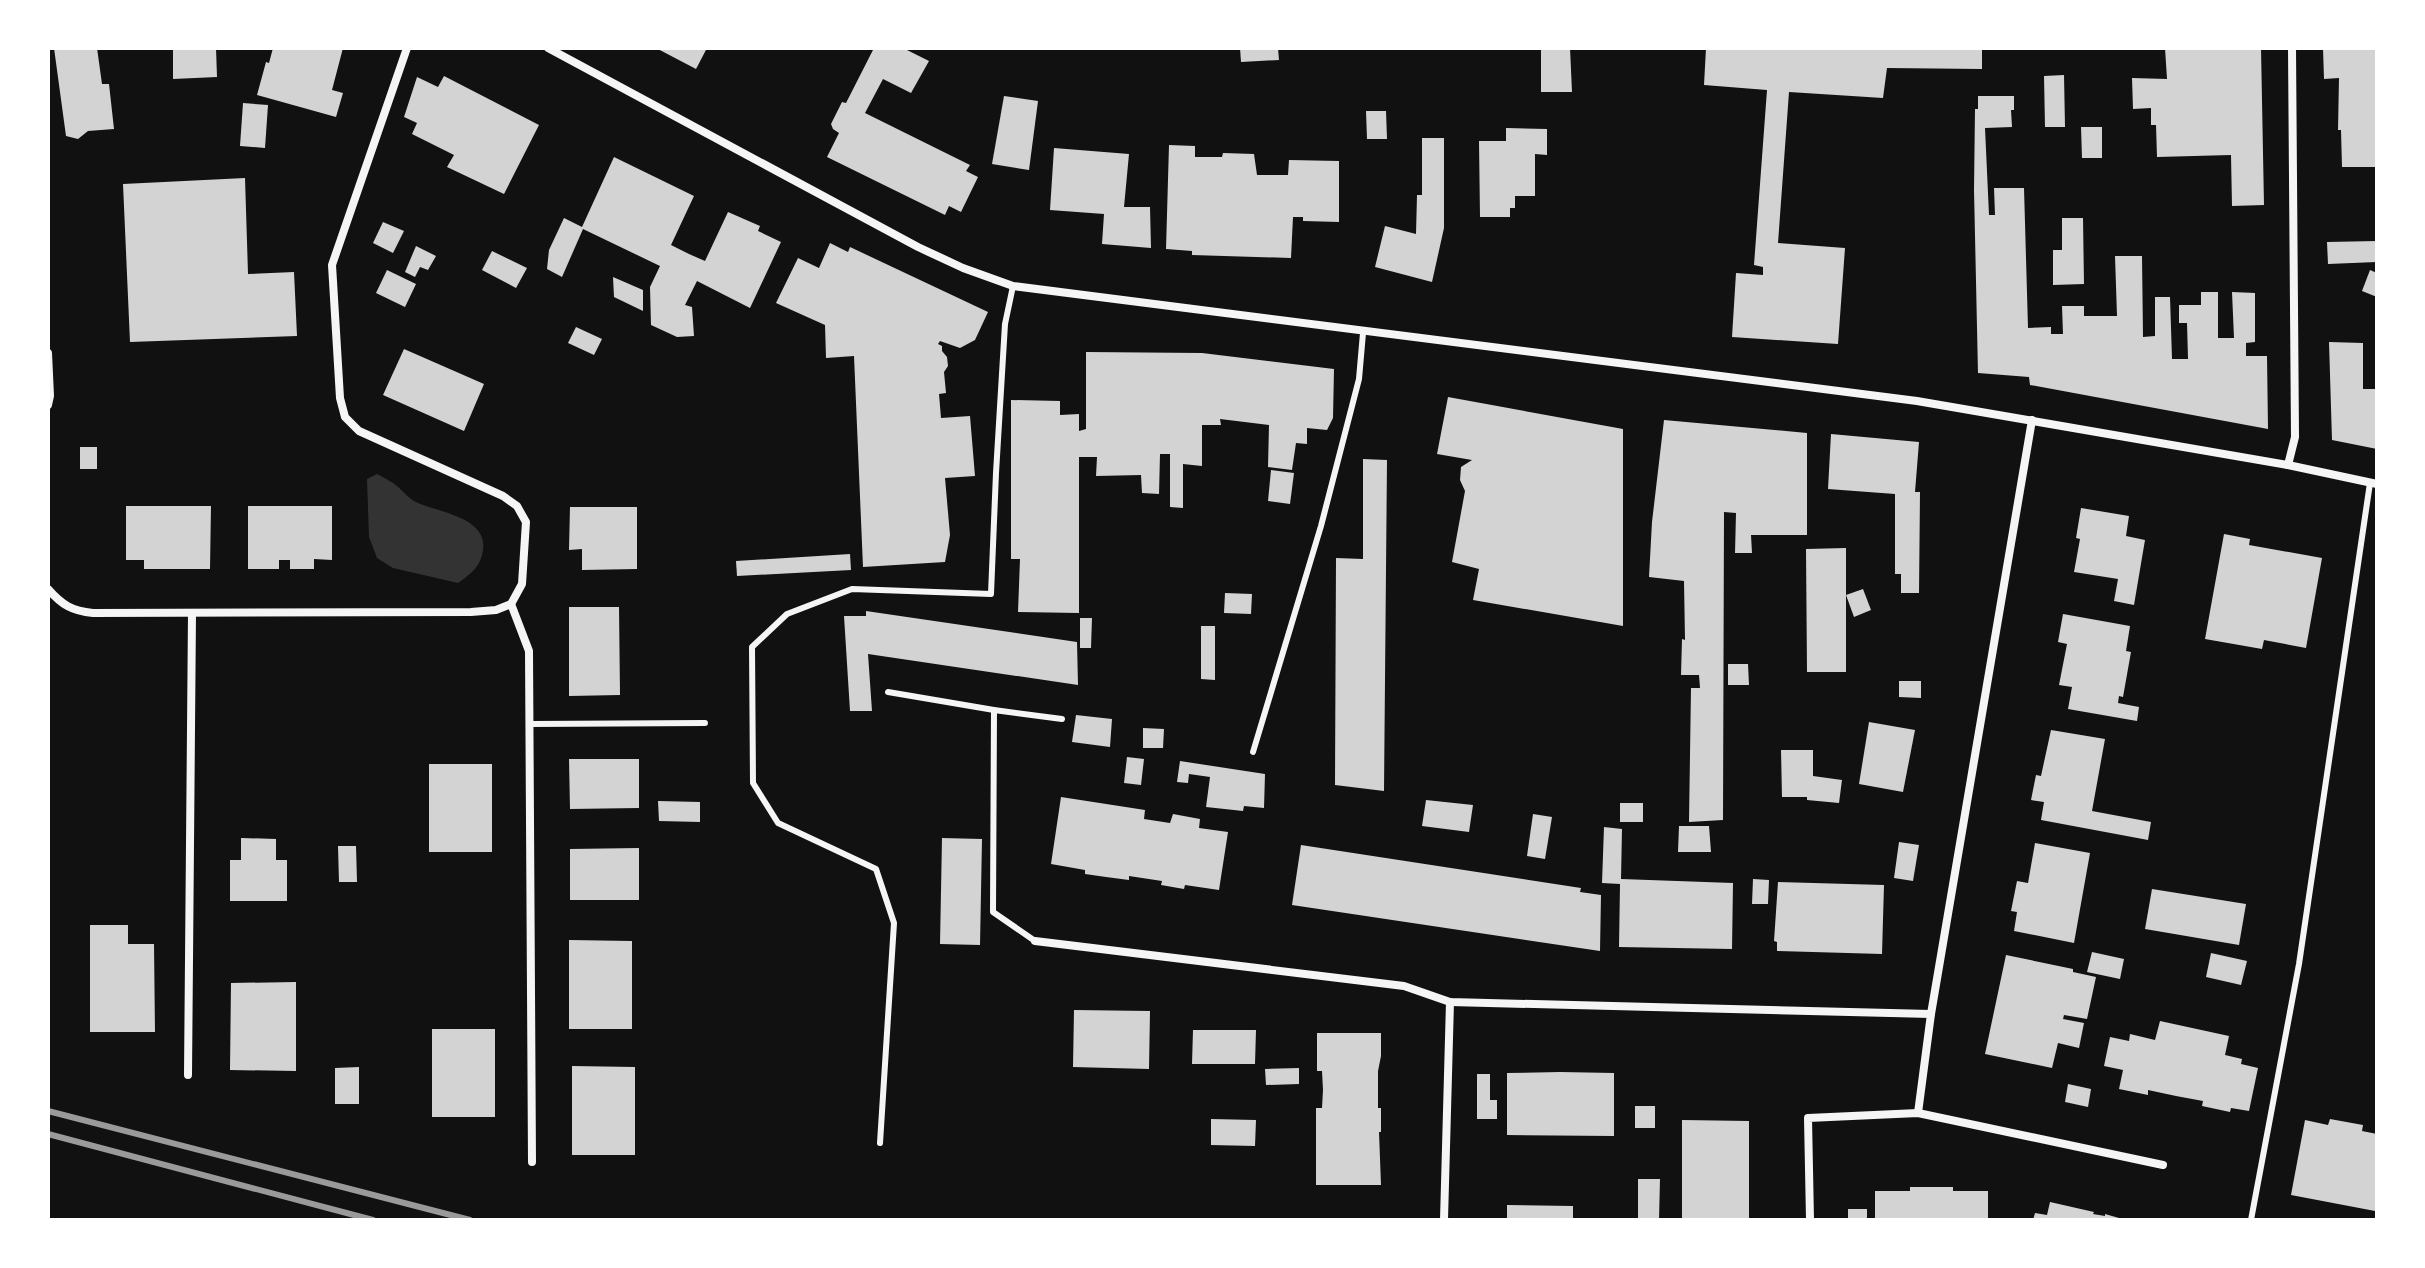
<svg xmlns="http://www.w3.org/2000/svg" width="2425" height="1268" viewBox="0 0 2425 1268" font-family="'Alegreya Sans',sans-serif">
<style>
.water{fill:#333}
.building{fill:#d3d3d3}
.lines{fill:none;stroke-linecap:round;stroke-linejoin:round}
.service{stroke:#f5f5f5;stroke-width:6}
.minor{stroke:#f5f5f5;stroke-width:8}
.rail{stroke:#9a9a9a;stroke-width:6}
</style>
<rect width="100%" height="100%" fill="#111"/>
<!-- water -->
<path class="water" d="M377 474C383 477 388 480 393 483 402 489 408 499 418 503 439 512 488 518 483 550 481 566 471 574 458 583L393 568 377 558 369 537 367 479Z"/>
<!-- building -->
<g class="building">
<polygon points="54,48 97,48 102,84 109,84 114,129 88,131 78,139 66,136"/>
<polygon points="173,48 216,48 217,77 173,79"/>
<polygon points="273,48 343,48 332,90 343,93 336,117 257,95 266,62 269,63"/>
<polygon points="656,48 707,48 696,69"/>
<polygon points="874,48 903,48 929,61 911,93 883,79 865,113 970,165 966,171 978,177 961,212 949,206 945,215 827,157 839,133 833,129 831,124 842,102 846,103"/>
<polygon points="1240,48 1278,48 1279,60 1241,62"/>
<polygon points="1541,48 1570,48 1572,92 1541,92"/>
<polygon points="1706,48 1982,48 1982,69 1887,68 1883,98 1789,92 1778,243 1845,248 1838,344 1732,337 1736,273 1763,275 1763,267 1754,265 1767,90 1704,85"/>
<polygon points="2165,48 2261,48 2264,205 2232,206 2231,155 2157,157 2156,125 2151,125 2151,108 2133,109 2132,78 2167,79"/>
<polygon points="2323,48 2377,48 2377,167 2342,167 2341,130 2338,130 2339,78 2324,79"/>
<polygon points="2064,75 2065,127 2045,127 2044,76"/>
<polygon points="444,76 539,125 504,194 447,167 454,155 412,134 417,123 404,117 417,77 438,87"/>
<polygon points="1004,96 1038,101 1029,170 992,164"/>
<polygon points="1978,96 2014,96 2014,110 2011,110 2012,127 1985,128 1989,215 1995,215 1994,188 2024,188 2028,328 2051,327 2051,334 2063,334 2062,306 2084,306 2084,316 2117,316 2115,256 2142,256 2143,337 2155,336 2155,297 2170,297 2172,359 2188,359 2187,323 2179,323 2179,305 2201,305 2201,292 2218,292 2218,338 2234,338 2232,292 2255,293 2255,342 2246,343 2246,356 2267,356 2268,429 2030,385 2029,377 1978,373 1974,190 1975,109 1978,109"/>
<polygon points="243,103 268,105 265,148 240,146"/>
<polygon points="1366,111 1386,111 1387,139 1367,139"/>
<polygon points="2081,127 2102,127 2102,158 2082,158"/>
<polygon points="1506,128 1547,129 1547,155 1535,154 1535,196 1515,196 1515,208 1510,208 1510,217 1480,217 1479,141 1506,141"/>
<polygon points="1422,138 1444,138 1444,228 1432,282 1375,267 1385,226 1416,234 1417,195 1422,195"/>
<polygon points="1169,145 1195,146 1195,157 1222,157 1223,153 1254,154 1257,175 1288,175 1289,160 1339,161 1339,222 1303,221 1303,217 1293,217 1291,258 1192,255 1192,251 1166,249"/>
<polygon points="1054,148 1129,154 1124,207 1150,207 1151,248 1102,244 1104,214 1050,210"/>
<polygon points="614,157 694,196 671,245 689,254 705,261 728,212 760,226 758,231 781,242 750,308 697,281 685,305 692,307 694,336 677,337 651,325 650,287 660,266 583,229 562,277 547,269 549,250 564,218 582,227"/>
<polygon points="245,178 248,274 294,272 297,336 130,342 123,184"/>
<polygon points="2062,218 2083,218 2084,284 2053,285 2053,250 2062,250"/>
<polygon points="383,222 404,231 393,253 373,243"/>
<polygon points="2377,241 2377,262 2328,264 2327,242"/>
<polygon points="830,243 848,252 850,247 988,312 975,340 960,348 940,341 938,344 942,346 942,351 947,357 948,366 944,372 946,393 939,394 941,418 970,416 975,476 945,478 950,535 945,562 863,567 854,356 826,358 825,325 776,303 798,258 819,268"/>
<polygon points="416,246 436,256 428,270 420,267 415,277 405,272"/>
<polygon points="492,251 527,268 516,288 482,270"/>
<polygon points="387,270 416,284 405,307 376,293"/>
<polygon points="2370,270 2377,273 2377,297 2362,291"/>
<polygon points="613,277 643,290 643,311 614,297"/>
<polygon points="576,327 602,339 594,355 568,343"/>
<polygon points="2329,342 2363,343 2363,389 2377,389 2377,449 2332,440"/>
<polygon points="404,349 484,384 464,431 383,395"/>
<polygon points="1086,352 1202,353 1334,369 1333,418 1327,430 1307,428 1307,444 1296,443 1292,470 1268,467 1269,425 1220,419 1221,425 1202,425 1202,466 1183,464 1183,508 1170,507 1170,454 1160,454 1159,494 1142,493 1141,475 1096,476 1097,457 1079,457 1079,613 1018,612 1020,559 1011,559 1011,400 1060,401 1060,415 1079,414 1079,431 1086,429"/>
<polygon points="1448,397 1623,429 1623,626 1473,600 1479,569 1452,562 1465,491 1460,480 1461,467 1472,460 1437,454"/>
<polygon points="1664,420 1807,433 1807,535 1751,535 1752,553 1735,553 1736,513 1724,512 1723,820 1689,822 1691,688 1700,688 1699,675 1681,675 1682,639 1685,640 1684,581 1649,577 1652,522"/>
<polygon points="1831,434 1919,442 1915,492 1920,492 1919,593 1901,593 1901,574 1895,574 1895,494 1828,489"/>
<rect x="80" y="447" width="17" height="22"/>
<polygon points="1363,459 1387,460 1384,791 1335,785 1336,558 1363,559"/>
<polygon points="1271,470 1294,473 1290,504 1268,501"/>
<polygon points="126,506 211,506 210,569 144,569 144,560 126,560"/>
<polygon points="248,506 332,506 332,560 314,559 314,569 290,569 290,560 279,560 279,569 248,569"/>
<polygon points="570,507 637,507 637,569 582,570 582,549 569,550"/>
<polygon points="2081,508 2129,516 2126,536 2145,540 2134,605 2114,601 2118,579 2074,572 2080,539 2076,538"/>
<polygon points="2224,534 2250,539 2249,545 2322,558 2306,648 2264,640 2262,649 2205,639"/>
<polygon points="1846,548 1846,672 1807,672 1806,549"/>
<polygon points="850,554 851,570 737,576 736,561"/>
<polygon points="1863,589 1871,610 1854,617 1846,595"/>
<polygon points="1225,593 1252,594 1251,614 1224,613"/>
<polygon points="569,607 619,607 620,695 569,696"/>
<polygon points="866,611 1077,642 1078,685 868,654 872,711 850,711 844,616 866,616"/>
<polygon points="2063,614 2130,626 2126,651 2131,652 2123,697 2119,696 2118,703 2139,707 2137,721 2068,709 2072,687 2059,685 2067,644 2058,642"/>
<polygon points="1080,618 1092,618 1091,648 1080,648"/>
<polygon points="1201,626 1215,626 1215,680 1201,679"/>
<polygon points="1728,664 1748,664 1749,685 1728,685"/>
<polygon points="1899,681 1921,681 1921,698 1899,697"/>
<polygon points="1076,715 1112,719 1110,747 1072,742"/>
<polygon points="1869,722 1915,730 1903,792 1859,784"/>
<polygon points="1143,728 1164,729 1163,748 1143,748"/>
<polygon points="2051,730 2105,739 2092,811 2151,822 2148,840 2041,820 2044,802 2031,800 2036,775 2041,776"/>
<polygon points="1781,750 1813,750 1813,776 1842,780 1839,803 1807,800 1807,797 1782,797"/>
<polygon points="1127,757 1144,759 1141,785 1124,783"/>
<polygon points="569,759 639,759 639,808 570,809"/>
<polygon points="1180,761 1265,774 1264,808 1244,806 1243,811 1206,807 1210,777 1189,774 1188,783 1177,782"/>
<rect x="429" y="764" width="63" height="88"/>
<polygon points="1061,797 1145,810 1144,819 1170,823 1173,814 1200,819 1199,828 1228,832 1219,890 1185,885 1184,889 1161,885 1162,881 1129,876 1129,880 1106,877 1085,874 1085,870 1051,864"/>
<polygon points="1426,800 1473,805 1469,832 1422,826"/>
<polygon points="658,801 700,802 700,822 659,821"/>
<rect x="1620" y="803" width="23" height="19"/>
<polygon points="1533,814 1552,817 1545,859 1527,856"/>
<polygon points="1679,826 1709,826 1711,852 1678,852"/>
<polygon points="1604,827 1622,829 1621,879 1733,883 1732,949 1619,947 1620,884 1602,883"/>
<polygon points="241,838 276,839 276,860 287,860 287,901 230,901 230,860 241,860"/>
<polygon points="942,838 982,839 980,945 940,944"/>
<polygon points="1899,842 1919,845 1913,881 1894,878"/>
<polygon points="2035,843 2090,853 2074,943 2014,931 2017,912 2011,911 2017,881 2028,883"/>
<polygon points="1301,845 1581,888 1580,892 1601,895 1600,951 1292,905"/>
<polygon points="338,846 356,846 357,882 339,882"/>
<polygon points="639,848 639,900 570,900 570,849"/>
<polygon points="1753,879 1769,880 1768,904 1752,904"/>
<polygon points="1778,882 1884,885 1882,954 1777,951 1777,942 1774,941"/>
<polygon points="2152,889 2246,904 2239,945 2145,929"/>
<polygon points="90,925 128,925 128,944 154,944 155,1032 90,1032"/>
<polygon points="569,940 632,941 632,1029 569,1029"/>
<polygon points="2092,952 2124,959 2120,979 2087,972"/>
<polygon points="2211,953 2247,961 2241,985 2206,977"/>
<polygon points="2006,955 2073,969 2073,972 2096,977 2087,1019 2064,1015 2063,1019 2084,1023 2079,1048 2058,1043 2052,1068 1985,1054"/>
<polygon points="296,982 296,1071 230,1070 231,983"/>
<polygon points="1074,1010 1150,1011 1149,1069 1073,1067"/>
<polygon points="2160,1021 2229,1036 2225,1055 2242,1059 2241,1064 2258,1068 2249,1111 2231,1108 2230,1112 2202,1106 2203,1101 2176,1096 2148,1090 2148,1095 2119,1089 2123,1070 2104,1066 2110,1037 2129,1041 2130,1034 2155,1040"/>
<rect x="432" y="1029" width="63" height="88"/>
<polygon points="1193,1030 1256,1030 1255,1064 1192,1064"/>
<polygon points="1317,1033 1381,1033 1381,1056 1378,1071 1378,1108 1381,1108 1381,1132 1379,1132 1381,1185 1316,1185 1316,1108 1322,1108 1323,1090 1322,1071 1317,1071"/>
<polygon points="572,1066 635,1067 635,1155 572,1155"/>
<polygon points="359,1067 359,1104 335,1104 335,1068"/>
<polygon points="1299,1068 1299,1084 1266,1085 1265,1069"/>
<polygon points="1560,1072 1614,1073 1614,1136 1507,1135 1507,1073"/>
<polygon points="1477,1074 1490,1074 1490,1100 1497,1100 1497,1119 1477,1119"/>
<polygon points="2068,1084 2091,1089 2088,1107 2065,1102"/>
<rect x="1635" y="1106" width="20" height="22"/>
<polygon points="1211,1119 1256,1120 1255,1146 1211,1145"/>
<polygon points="2330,1119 2363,1125 2362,1131 2377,1134 2377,1201 2375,1211 2291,1195 2305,1120 2328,1125"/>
<polygon points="1682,1120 1749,1121 1749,1220 1682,1220"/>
<polygon points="1638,1179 1660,1179 1659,1220 1638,1219"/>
<polygon points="1910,1187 1953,1187 1953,1191 1988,1191 1988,1220 1875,1220 1875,1191 1910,1191"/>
<polygon points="2050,1202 2094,1212 2093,1214 2105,1216 2105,1214 2126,1220 2033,1220 2035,1213 2047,1215"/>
<polygon points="1507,1205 1573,1206 1573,1220 1507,1220"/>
<rect x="1848" y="1209" width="19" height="11"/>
</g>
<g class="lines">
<!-- service -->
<g class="service">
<polyline points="888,692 994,710"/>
<polyline points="530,724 705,723"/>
<polyline points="1253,752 1321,526 1359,379 1363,333"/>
<polyline points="1035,941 993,912 994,710 1062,719"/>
<polyline points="880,1143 894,923 876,869 778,823 753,783 752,647 787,614 852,589 991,594 996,473 1005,324 1013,286"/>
<polyline points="2251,1220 2299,964 2370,483"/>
</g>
<!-- minor -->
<g class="minor">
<polyline points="548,48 918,247 963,268 1013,286 1917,401 2288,465 2377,484"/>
<polyline points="48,353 50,396 48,405"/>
<polyline points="2288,465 2295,437 2292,48"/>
<path d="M48 589C62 605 72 611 93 613L471 612 496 610 511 604 522 584 526 522 517 506 503 496 359 431 345 417 340 398 332 265 407 48"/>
<polyline points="511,604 529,651 532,1162"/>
<polyline points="1035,941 1404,986 1450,1002 1931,1014"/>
<polyline points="188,1075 192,613"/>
<polyline points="1918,1113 1931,1014 2032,420"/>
<polyline points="1444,1220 1450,1002"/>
<polyline points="1810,1220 1808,1118 1918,1113 2163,1165"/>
</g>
<!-- rail -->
<g class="rail">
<polyline points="48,1111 470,1220"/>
<polyline points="48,1134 373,1220"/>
</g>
</g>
<!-- border -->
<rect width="2425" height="1268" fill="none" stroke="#ffffff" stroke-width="100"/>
</svg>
